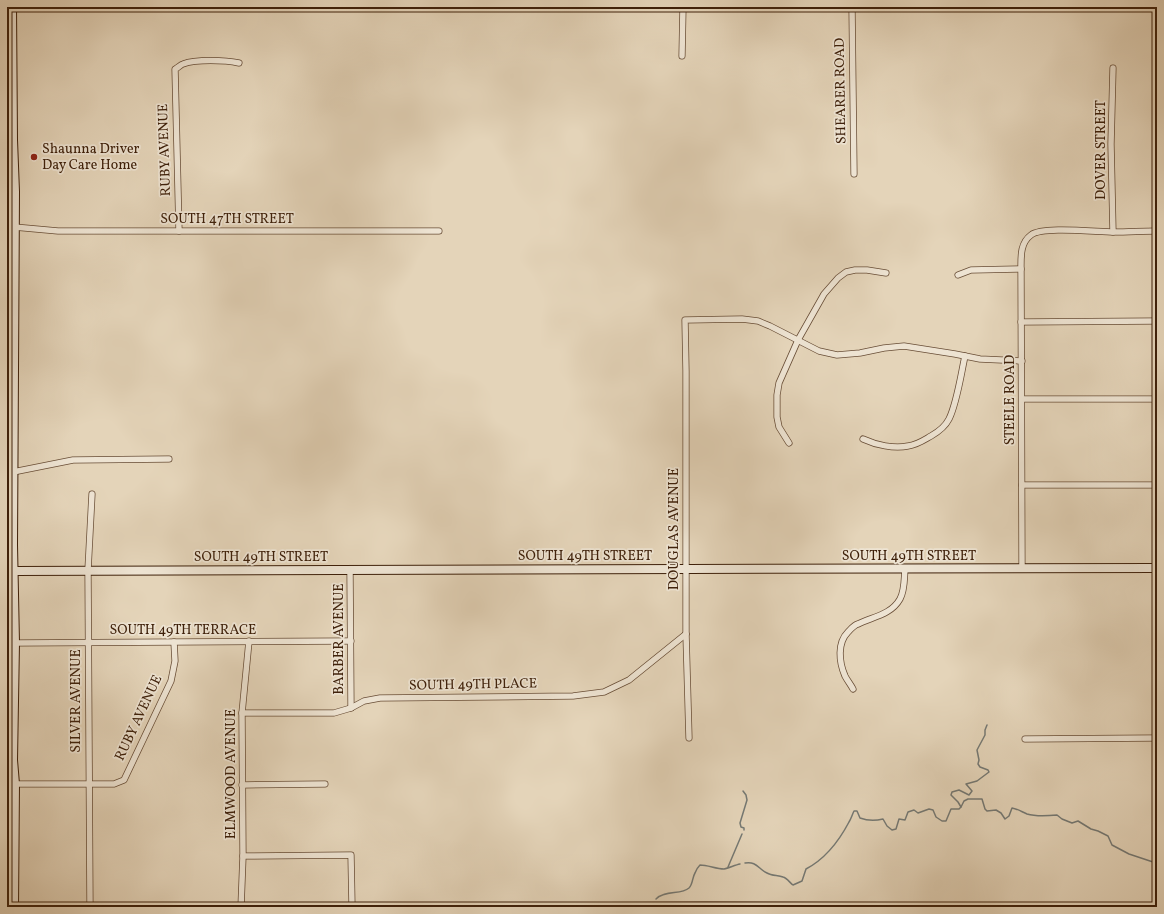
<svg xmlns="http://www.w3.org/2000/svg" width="1164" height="914" viewBox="0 0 1164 914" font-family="Vollkorn,serif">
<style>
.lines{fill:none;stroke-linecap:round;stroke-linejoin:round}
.stream{stroke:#757974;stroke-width:1.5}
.street-casing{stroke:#684d36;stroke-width:7}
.secondary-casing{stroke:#3e200a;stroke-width:10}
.street{stroke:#ede3d2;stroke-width:5.5}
.secondary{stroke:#ede3d2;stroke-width:8}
.poi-dot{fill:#8f2418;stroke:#ede3d2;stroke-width:1.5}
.labels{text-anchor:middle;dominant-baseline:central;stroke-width:3.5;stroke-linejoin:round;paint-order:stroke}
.street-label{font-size:14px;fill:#3e200a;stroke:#ede3d2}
.poi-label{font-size:14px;fill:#3e200a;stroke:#ede3d2;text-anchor:start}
</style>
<rect width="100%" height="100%" fill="#e4d4b9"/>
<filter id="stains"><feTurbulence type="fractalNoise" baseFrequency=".005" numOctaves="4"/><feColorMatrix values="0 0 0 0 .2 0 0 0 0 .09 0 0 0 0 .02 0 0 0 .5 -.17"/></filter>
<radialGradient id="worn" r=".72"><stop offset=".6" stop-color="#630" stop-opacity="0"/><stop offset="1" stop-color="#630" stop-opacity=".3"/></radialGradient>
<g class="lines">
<!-- stream -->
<g class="stream">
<polyline points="743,791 746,795 747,800 740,823 741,827 744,828 744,830"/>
<path d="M961 807 964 801 968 799H982L985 809 987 811 996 810 1001 813 1005 819 1009 816 1012 808C1018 809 1022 812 1027 814 1037 817 1047 816 1057 815L1062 819 1072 823 1078 821 1091 829 1098 831 1108 836 1112 845 1129 854 1156 863"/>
<path d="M745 863C757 861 758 869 767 873 772 876 778 875 783 877 787 878 790 883 793 885L802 881 806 869C825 859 839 841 849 822 851 819 852 815 854 811H857L860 818C868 821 875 821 883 819L887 826 892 830 896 829 899 819 905 820 908 812 914 810 918 813 929 809 933 810 936 817 942 821H946L951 809H959L961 807 958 802 951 795 952 792 959 790 969 795 972 791 966 784 977 781 989 772 988 770 980 767 978 764 979 760 977 750 985 735V730L987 725"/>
<polyline points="728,867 742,834"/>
<path d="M656 899C665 890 681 895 689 888 693 884 692 878 695 873 696 870 698 867 700 865 708 865 716 869 724 869 729 868 735 865 740 864"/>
</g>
<!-- street casing -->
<g class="street-casing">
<g id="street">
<polyline points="852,7 854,174"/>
<polyline points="682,56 683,7"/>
<polyline points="14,227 58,231 439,231"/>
<path d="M179 231 175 69C178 68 180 65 183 64 196 59 225 60 239 63"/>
<polyline points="1113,232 1111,144 1113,68"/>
<polyline points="958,275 971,270 1021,269"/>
<polyline points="1021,322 1157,321"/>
<polyline points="1022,399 1157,399"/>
<path d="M863 439C876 445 894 449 908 446 917 445 924 440 931 436 938 432 945 427 949 419 957 403 961 374 965 356"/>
<polyline points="789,443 779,427 777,417 777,395 779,383 798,340 824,294 838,278 846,272 855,270 867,270 886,273"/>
<polyline points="13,472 73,460 169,459"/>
<polyline points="1022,485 1157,485"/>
<path d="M1022 569 1021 269C1021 257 1020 243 1031 235 1043 226 1096 232 1114 232 1128 232 1143 231 1157 231"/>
<polyline points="350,570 351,708"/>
<polyline points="15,643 351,641"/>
<path d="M853 689C851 685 847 680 845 676 839 662 837 643 848 632 851 629 854 625 858 624 872 617 891 615 900 599 905 590 904 579 905 569"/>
<polyline points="242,713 334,713 351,708 364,701 380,698 573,696 604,692 629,680 686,634"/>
<polyline points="689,738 686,634 686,371 685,320 742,319 758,321 770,326 819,351 837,355 860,353 884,348 904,346 955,354 980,359 1022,361"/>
<polyline points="1025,739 1157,738"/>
<polyline points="15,784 114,784 124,780 171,681 175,661 174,642"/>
<polyline points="242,785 325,784"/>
<polyline points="243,856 351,855 352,906"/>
<polyline points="90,907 88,570 92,494"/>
<polyline points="241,907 243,856 242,713 249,641"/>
<polyline points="349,907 705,905 1157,906"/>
</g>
</g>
<!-- secondary casing -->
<g class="secondary-casing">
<g id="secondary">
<polyline points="12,7 13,140 15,192 13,545 15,643 13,760 15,784 14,907"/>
<polyline points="13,571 686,569 1157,568"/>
</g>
</g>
<!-- street -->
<use href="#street" class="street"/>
<!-- secondary -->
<use href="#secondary" class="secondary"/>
</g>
<!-- markers -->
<circle class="poi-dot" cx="34" cy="157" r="4"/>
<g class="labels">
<!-- street labels -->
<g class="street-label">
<text transform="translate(841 91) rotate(-91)">SHEARER ROAD</text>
<text transform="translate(165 150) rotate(-92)">RUBY AVENUE</text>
<text transform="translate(1101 150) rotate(-90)">DOVER STREET</text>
<text x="227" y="219">SOUTH 47TH STREET</text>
<text transform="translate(1010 400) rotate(-90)">STEELE ROAD</text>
<text transform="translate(674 529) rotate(-90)">DOUGLAS AVENUE</text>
<text x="585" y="556">SOUTH 49TH STREET</text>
<text x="909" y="556">SOUTH 49TH STREET</text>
<text x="261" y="557">SOUTH 49TH STREET</text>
<text x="183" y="630">SOUTH 49TH TERRACE</text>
<text transform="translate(339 639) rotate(-90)">BARBER AVENUE</text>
<text transform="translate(473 685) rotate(-1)">SOUTH 49TH PLACE</text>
<text transform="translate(76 701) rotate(-90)">SILVER AVENUE</text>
<text transform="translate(139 718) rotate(-65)">RUBY AVENUE</text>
<text transform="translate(231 774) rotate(-90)">ELMWOOD AVENUE</text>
</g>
<!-- poi labels -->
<g class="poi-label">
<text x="42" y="149">Shaunna Driver<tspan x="42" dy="16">Day Care Home</tspan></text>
</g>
</g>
<!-- margin -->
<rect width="1164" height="914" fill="none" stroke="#e4d4b9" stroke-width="24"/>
<rect x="8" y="8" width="1148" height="898" fill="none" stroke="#3e200a" stroke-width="2"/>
<rect x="12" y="12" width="1140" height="890" fill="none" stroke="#3e200a"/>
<rect width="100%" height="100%" filter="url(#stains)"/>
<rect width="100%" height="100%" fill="url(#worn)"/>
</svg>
